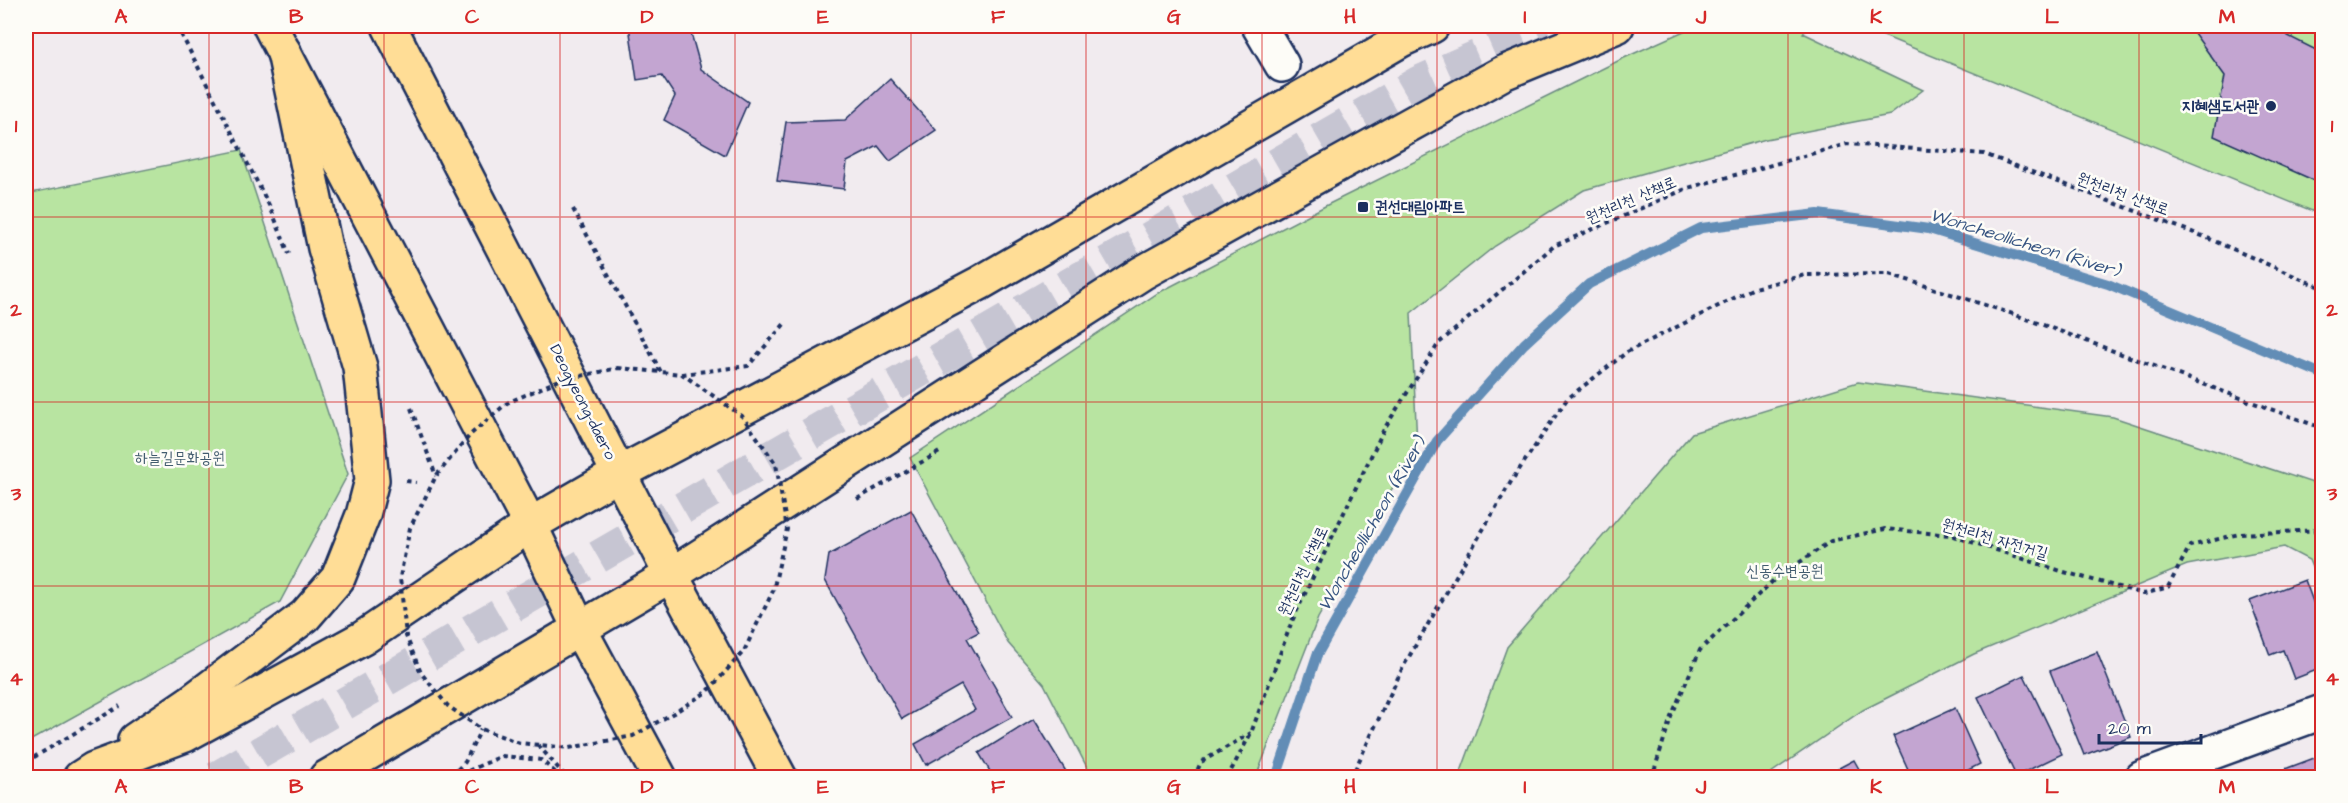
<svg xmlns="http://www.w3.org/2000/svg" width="2348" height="803" viewBox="0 0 2348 803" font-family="'Architects Daughter','Poor Story',sans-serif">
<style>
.green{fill:#b8e4a1;stroke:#6a8a80;stroke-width:1.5}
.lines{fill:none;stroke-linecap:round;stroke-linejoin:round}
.stream{stroke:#628db6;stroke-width:10}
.building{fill:#c3a5d1;stroke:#1b2f5e;stroke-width:1.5}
.major-tunnel{stroke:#c6c5d2;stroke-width:33;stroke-dasharray:33 16;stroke-linecap:butt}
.minor-casing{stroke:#1b2f5e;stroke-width:38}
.major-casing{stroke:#1b2f5e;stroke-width:38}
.path{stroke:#1b2f5e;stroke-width:4;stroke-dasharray:4.5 4.5;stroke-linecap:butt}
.minor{stroke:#fdfcf7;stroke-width:33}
.major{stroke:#ffdd96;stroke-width:33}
.path-bridge{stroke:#1b2f5e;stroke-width:4;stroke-dasharray:4.5 4.5;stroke-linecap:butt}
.grid{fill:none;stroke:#d62828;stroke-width:1.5;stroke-opacity:0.55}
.poi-dot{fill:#1b2f5e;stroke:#fdfcf7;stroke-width:2}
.labels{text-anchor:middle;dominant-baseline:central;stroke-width:5;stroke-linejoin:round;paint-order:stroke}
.poi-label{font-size:16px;font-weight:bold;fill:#1b2f5e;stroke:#fdfcf7;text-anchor:end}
.street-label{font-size:16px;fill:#1b2f5e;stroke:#fdfcf7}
.park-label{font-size:16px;fill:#425c6f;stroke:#fdfcf7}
.water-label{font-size:18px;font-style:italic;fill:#385683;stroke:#fdfcf7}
.neatline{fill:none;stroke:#d62828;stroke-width:2}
.grid-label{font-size:20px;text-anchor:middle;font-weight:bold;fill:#d62828}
</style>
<rect width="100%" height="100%" fill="#f1ebef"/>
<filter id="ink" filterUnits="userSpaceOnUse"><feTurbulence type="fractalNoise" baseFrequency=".0167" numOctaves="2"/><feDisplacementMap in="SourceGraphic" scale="12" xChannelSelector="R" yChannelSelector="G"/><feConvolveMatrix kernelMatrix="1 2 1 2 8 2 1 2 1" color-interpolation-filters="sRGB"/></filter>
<g filter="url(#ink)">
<!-- green -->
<g class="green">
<polygon points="1695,26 1812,26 1803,33 1923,90 1890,115 1766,139 1584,190 1495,246 1411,313 1417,445 1318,618 1256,777 1092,777 1044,684 1008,643 910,458 1158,293 1331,203 1624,58"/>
<polygon points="1859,26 2322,26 2322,215"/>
<polygon points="241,150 348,474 280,602 26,743 26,194"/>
<polygon points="1858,382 2113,417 2322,486 2322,592 2309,560 2284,547 2187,565 1974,654 1863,710 1765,777 1459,777 1507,647 1692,433"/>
</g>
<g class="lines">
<!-- stream -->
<polyline class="stream" points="1276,778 1317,655 1437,441 1524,344 1589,284 1701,228 1818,214 1929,229 2108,284 2322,374"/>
</g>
<!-- building -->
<g class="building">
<polygon points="629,26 689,26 701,69 748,102 725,155 664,120 675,96 662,76 637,80"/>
<polygon points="1091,26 1106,26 1094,31"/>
<polygon points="2189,26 2281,26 2288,36 2322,53 2322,184 2214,136 2225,76"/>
<polygon points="890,79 936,130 890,161 878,146 847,162 844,189 777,181 786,122 845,120"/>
<polygon points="911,510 979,632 967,638 1012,717 926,765 915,744 975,710 961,685 902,719 825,580 829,555"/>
<polygon points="2305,580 2322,626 2322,668 2294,679 2283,650 2270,655 2250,601"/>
<polygon points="2097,652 2131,737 2084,755 2050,671"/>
<polygon points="2024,675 2062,754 2016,776 1978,697"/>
<polygon points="1955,708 1980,764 1953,778 1912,778 1893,736"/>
<polygon points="1034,719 1070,778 994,778 979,753"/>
<polygon points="2322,755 2322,778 2288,778 2285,769"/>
<polygon points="1854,760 1864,778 1820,778"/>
</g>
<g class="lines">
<!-- major-tunnel -->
<polyline class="major-tunnel" points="216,778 1419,82 1546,26"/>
<!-- minor casing -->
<g class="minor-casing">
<g id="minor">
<polyline points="1259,26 1282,65"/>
<polyline points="2142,778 2322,712"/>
</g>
</g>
<!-- major casing -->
<g class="major-casing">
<g id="major">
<polyline points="270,26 530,525 579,628 660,778"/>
<polyline points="389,26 671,575 780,778"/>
<polyline points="135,740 191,702 305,616 338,578 363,515 372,480 360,367 325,248 284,52"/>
<polyline points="80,778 94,769 185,735 363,638 530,525 620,473 980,283 1401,40 1432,26"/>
<polyline points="326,778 671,575 1142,273 1503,73 1617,26"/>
</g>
</g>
<!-- path -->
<g class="path">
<polyline points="177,26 271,209 289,254"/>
<polyline points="573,209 661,372"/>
<polyline points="682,374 748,366 787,321"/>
<polyline points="411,408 436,476"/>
<polyline points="406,481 416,482"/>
<polyline points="857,499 943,450"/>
<polyline points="538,745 567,778"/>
<polyline points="26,762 120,706"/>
<polyline points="451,776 465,762 481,729"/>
<polyline points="452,778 502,756 541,760 562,778"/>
<polyline points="1194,778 1201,762 1251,733"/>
<polyline points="1227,778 1251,733 1292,621 1384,429 1439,343 1554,246 1688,188 1847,144 1984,154 2205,237 2322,288"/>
<polyline points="1351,778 1403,667 1512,480 1567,399 1627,352 1754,288 1805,275 1889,274 2016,315 2322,428"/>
<polyline points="1650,778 1655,768 1671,717 1700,650 1775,579 1831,541 1885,529 1950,535 2064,572 2144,594 2168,587 2190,546 2239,534 2322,530"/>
</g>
<!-- minor -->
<use href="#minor" class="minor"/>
<!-- major -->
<use href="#major" class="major"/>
<!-- path-bridge -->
<polygon class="path-bridge" points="618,368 682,374 742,416 776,464 787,529 773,591 744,651 708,691 677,711 633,736 569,748 520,743 481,729 448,706 421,673 406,636 400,577 410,528 436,476 471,434 507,403 557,381"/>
</g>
</g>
<!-- grid -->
<path class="grid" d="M209 26V778M384 26V778M560 26V778M735 26V778M911 26V778M1086 26V778M1262 26V778M1437 26V778M1613 26V778M1788 26V778M1964 26V778M2139 26V778M26 217H2322M26 402H2322M26 586H2322"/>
<!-- markers -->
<g class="poi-dot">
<circle cx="2271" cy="106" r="6"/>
<rect x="1357" y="201" width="12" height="12" rx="3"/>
</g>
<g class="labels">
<!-- poi labels -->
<g class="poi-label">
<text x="2259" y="106">지혜샘도서관</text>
<text x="1375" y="207" text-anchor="start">권선대림아파트</text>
</g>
<!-- street labels -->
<g class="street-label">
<text transform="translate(2123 194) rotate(20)">원천리천 산책로</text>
<text transform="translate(1631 200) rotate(-23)">원천리천 산책로</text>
<text transform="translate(583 402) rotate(63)">Deogyeong-daero</text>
<text transform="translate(1995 539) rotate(16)">원천리천 자전거길</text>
<text transform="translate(1303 571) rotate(-65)">원천리천 산책로</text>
</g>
<!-- park labels -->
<g class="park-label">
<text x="180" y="458">하늘길문화공원</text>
<text x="1785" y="571">신동수변공원</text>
</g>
<!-- water labels -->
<g class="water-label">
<text transform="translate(2025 243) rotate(17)">Woncheollicheon (River)</text>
<text transform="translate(1372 524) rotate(-60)">Woncheollicheon (River)</text>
</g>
</g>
<!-- margin -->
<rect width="2348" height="803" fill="none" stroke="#fdfcf7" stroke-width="66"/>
<!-- scale -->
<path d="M2099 734v9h102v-9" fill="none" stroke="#1b2f5e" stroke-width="3"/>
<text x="2108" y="734" font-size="18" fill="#1b2f5e" stroke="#fdfcf7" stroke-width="4.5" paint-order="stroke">20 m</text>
<rect x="33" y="33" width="2282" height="737" class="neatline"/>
<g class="grid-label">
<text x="121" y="23">A</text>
<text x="296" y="23">B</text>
<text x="472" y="23">C</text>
<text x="647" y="23">D</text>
<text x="823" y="23">E</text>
<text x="998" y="23">F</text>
<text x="1174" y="23">G</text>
<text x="1350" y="23">H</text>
<text x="1525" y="23">I</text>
<text x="1701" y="23">J</text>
<text x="1876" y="23">K</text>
<text x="2052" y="23">L</text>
<text x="2227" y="23">M</text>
<text x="16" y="132">1</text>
<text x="2332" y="132">1</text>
<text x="16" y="316">2</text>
<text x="2332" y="316">2</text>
<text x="16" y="500">3</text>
<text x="2332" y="500">3</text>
<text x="16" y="685">4</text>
<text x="2332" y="685">4</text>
<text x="121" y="793">A</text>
<text x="296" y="793">B</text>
<text x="472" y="793">C</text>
<text x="647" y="793">D</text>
<text x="823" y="793">E</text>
<text x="998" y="793">F</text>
<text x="1174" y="793">G</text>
<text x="1350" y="793">H</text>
<text x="1525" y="793">I</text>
<text x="1701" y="793">J</text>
<text x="1876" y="793">K</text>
<text x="2052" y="793">L</text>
<text x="2227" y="793">M</text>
</g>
</svg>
